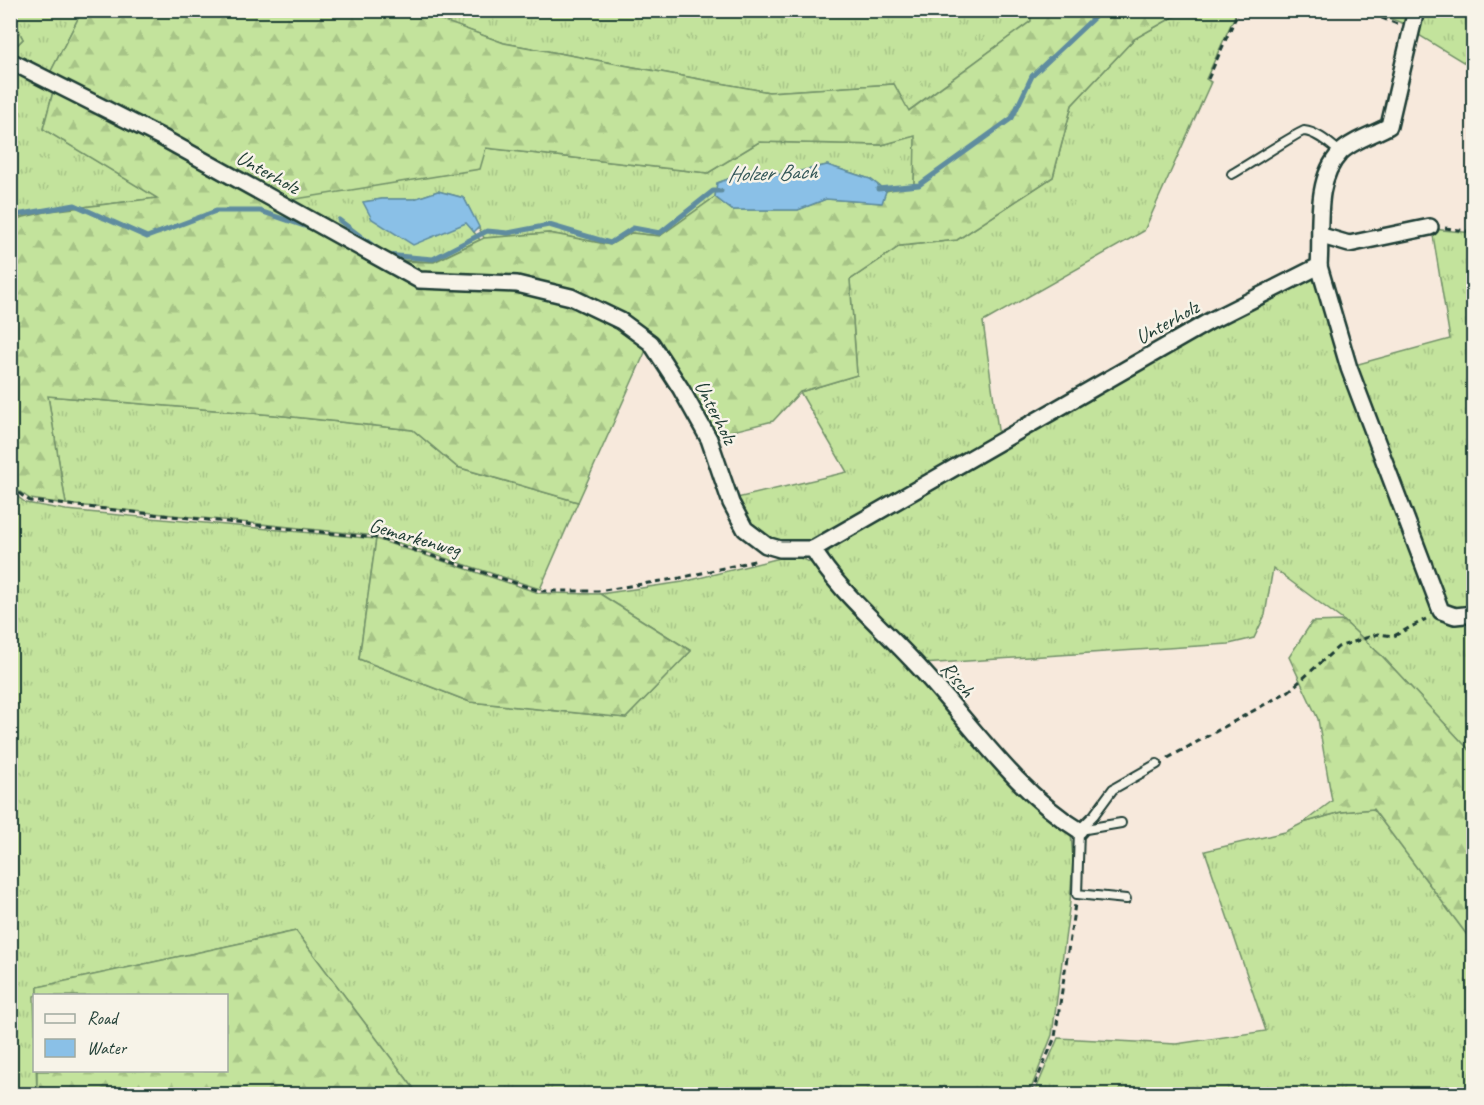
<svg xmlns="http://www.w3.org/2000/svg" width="1484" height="1105" viewBox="0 0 1484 1105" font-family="Caveat,sans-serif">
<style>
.grass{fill:url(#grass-tufts);stroke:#719068;stroke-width:1.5}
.forest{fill:url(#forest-firs);stroke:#719068;stroke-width:1.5}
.water{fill:#8ac0e7;stroke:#5f8c9f;stroke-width:1.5}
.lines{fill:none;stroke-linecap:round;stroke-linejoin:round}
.stream{stroke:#5f8c9f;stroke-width:5}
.service-casing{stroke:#1f3d34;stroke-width:12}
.minor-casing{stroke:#1f3d34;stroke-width:20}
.path{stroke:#1f3d34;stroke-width:3;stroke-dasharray:6 4.5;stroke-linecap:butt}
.service{stroke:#f7f3e8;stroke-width:8}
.minor{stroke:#f7f3e8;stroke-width:15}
.labels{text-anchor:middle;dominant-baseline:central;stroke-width:5;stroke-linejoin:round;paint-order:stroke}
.street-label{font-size:21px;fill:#1f3d34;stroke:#f7f3e8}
.water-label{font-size:22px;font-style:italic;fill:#345758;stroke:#f7f3e8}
</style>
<defs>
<pattern id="grass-tufts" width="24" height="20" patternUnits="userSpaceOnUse" patternTransform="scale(1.5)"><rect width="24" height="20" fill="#c3e39c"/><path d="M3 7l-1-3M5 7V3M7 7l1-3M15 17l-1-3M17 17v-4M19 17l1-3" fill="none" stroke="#a7c487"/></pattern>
<pattern id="forest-firs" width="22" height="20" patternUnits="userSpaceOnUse" patternTransform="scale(1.5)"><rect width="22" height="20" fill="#c3e39c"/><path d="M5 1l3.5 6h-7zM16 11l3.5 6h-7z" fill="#a7c487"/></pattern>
</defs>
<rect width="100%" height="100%" fill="#f7e9dc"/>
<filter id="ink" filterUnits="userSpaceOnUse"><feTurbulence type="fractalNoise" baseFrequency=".0167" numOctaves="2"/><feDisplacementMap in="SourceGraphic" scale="12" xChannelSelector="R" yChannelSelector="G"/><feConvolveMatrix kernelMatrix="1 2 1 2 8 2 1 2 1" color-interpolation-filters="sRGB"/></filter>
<g filter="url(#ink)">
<!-- grass -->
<g class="grass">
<polygon points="1031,10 1031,21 908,111 894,84 769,92 504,43 414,11"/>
<polygon points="10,11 82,11 49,75 11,56 11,51 23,39"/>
<path d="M1184 11H1237L1206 79 1211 82 1144 231 983 322 999 437 813 541C791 545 760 542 747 521 742 514 740 505 737 498L847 472 800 392 857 375 850 280 900 246 957 240 1053 177 1072 105 1134 39Z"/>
<polygon points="1370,11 1413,11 1410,26"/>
<polygon points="1417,11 1473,11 1473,68 1412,31"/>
<polygon points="10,66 54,88 43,129 158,198 50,211 11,220"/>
<polygon points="916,135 914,185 886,191 870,179 827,165 788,174 739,175 717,183 715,197 660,236 631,233 611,245 549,233 484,238 464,198 438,191 414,199 382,199 363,202 467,223 480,240 433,262 388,259 290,200 486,148 708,173 759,142 882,145"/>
<polygon points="1432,229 1473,233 1473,611 1442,609 1351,366 1450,339"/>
<polygon points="1317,270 1438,611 1473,617 1473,754 1383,657 1344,621 1273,568 1265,615 1254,638 1229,644 922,664 831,568 827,558 830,548 1048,419"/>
<polygon points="48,396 275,415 413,430 457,467 578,502 540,589 377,536 66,504"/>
<polygon points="10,491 26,503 66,510 376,539 359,659 470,702 626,718 691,651 600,594 683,582 788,556 795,556 814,564 1055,823 1071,833 1073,860 1070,902 1052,1035 1029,1094 418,1094 296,931 38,987 38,995 34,996 37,1094 11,1094"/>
<polygon points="1373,809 1473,943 1473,1094 1034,1094 1058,1038 1176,1044 1266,1031 1205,851 1285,832 1303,823 1341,812"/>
</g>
<!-- forest -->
<g class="forest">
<polygon points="414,10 504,43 769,92 894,84 909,111 1031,21 1031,11 1184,11 1134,39 1072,105 1053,177 957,240 900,246 850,280 857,375 800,392 773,421 713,436 671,361 570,295 420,278 389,261 434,262 484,238 549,233 610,245 631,233 660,236 715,197 732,210 798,210 826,199 881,203 886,191 914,185 915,136 882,145 759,142 708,173 486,148 480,169 290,200 49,75 82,11"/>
<polygon points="10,16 23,39 11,51 10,51"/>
<polygon points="54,88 417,282 517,286 570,300 621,324 647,348 578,502 457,467 413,430 275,415 48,396 66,504 30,499 13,487 11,484 11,220 50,211 157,198 43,129"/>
<polygon points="376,539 539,593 600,594 691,651 626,718 470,702 359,659"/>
<polygon points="1344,621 1383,657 1473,754 1473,943 1373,809 1341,812 1303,823 1332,801 1318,719 1289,657 1312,622"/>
<polygon points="296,931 418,1094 37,1094 37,1071 226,1070 226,996 38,996 38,987"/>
</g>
<!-- water -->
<g class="water">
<polygon points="827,165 870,179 886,191 882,203 826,199 798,210 732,210 715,197 717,183 739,175 788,174"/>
<polygon points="438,191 464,198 479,227 474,232 466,223 413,245 372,219 363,202 382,199 414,199"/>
</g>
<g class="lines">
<!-- stream -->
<g class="stream">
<polyline points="878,189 919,185 1012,118 1032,76 1102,10"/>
<polyline points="10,216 75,205 147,237 216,211 260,211 310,228"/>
<polyline points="339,220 376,248"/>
<polyline points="386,255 433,259 487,231 508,233 549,225 610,243 633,228 660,233 713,191 721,191"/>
</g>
<!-- service casing -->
<g class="service-casing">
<g id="service">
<path d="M1232 174C1243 168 1300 131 1304 131 1317 132 1331 145 1340 152"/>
<polyline points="1080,830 1121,823"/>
<polyline points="1126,899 1077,894 1079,830 1094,815 1113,789 1157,764"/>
</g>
</g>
<!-- minor casing -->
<g class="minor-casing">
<g id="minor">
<path d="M10 61 161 137 419 280 517 284 571 297 621 321 651 343 681 389 709 439 731 503 745 529 766 545 780 549H813L832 538 1210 321 1319 266C1322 231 1313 181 1340 153 1351 141 1375 134 1389 126L1416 10"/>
<polyline points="1322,236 1349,244 1430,227"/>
<polyline points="1319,266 1349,368 1441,611 1455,616 1474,614"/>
<path d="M813 549C838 591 880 625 913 661 967 717 1012 789 1079 830"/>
</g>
</g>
<!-- path -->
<g class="path">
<polyline points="1362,10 1397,24"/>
<polyline points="1208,79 1239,10"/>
<polyline points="1445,228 1474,232"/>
<polyline points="10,487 30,501 377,538 540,591 598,591 680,578 758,560"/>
<polyline points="1168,758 1289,691 1338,647 1378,634 1394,636 1426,619"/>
<polyline points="1031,1094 1055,1037 1075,904"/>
</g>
<!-- service -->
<use href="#service" class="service"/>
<!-- minor -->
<use href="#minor" class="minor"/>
</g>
</g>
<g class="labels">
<!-- street labels -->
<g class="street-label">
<text transform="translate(268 172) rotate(29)">Unterholz</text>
<text transform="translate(1167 322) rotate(-29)">Unterholz</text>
<text transform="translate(716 412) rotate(63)">Unterholz</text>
<text transform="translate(415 537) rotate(16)">Gemarkenweg</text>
<text transform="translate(958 679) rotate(49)">Risch</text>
</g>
<!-- water labels -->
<g class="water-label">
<text transform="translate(772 173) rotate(-2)">Holzer Bach</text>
</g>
</g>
<!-- margin -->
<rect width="1484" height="1105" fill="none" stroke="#f7f3e8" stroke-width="36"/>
<rect x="18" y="18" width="1448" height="1069" fill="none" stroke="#1f3d34" stroke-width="2" filter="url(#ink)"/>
<!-- legend -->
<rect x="33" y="994" width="195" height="78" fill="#f7f3e8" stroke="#a1aaa0" stroke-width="1.5"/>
<rect x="45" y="1014" width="30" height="9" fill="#f7f3e8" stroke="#a1aaa0" stroke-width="1.5"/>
<text x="87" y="1024" font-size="18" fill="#1f3d34">Road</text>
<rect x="45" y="1039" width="30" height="18" fill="#8ac0e7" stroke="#a1aaa0" stroke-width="1.5"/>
<text x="87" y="1054" font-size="18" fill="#1f3d34">Water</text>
</svg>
